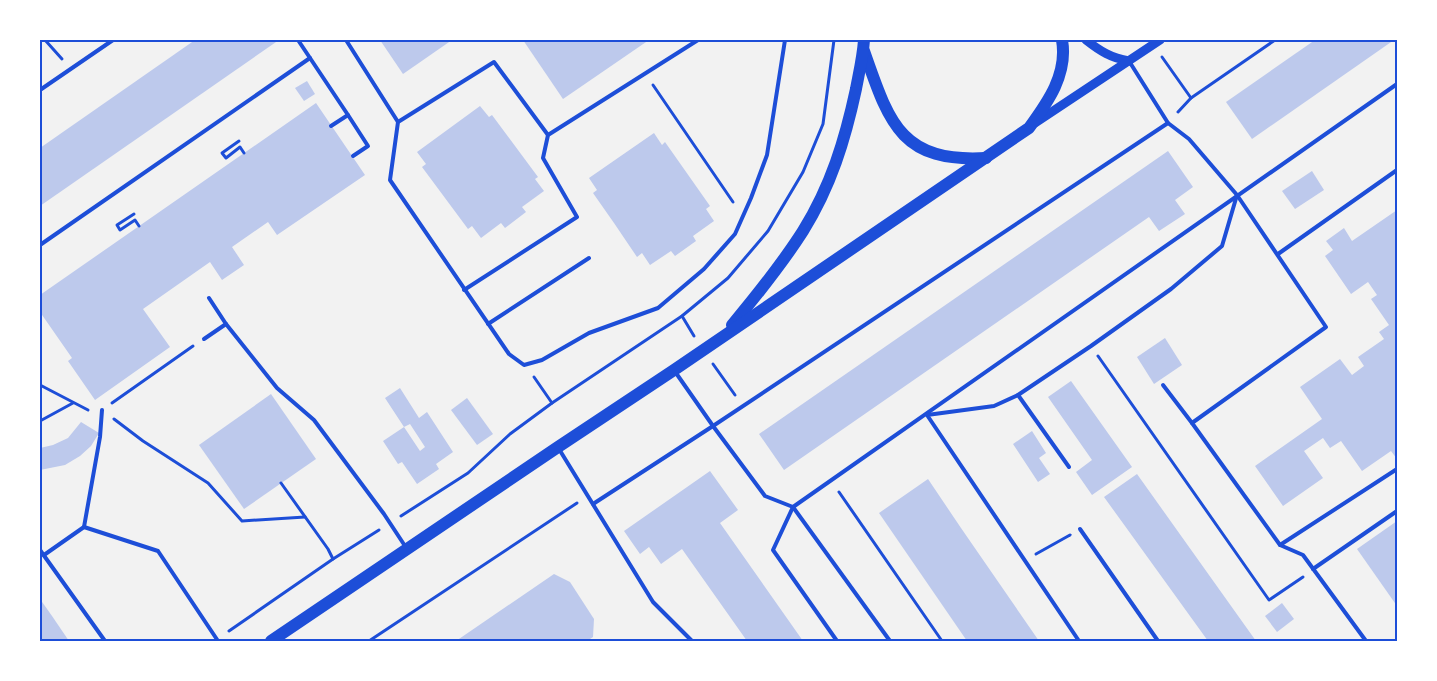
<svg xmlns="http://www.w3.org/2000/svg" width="1437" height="681" viewBox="0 0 1437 681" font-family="'PT Serif',serif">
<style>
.building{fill:#bdc9ec}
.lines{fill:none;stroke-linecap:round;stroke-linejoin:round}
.path{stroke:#1d4ed8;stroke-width:3}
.service{stroke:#1d4ed8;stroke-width:4}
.tertiary{stroke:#1d4ed8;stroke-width:9}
.primary{stroke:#1d4ed8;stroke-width:12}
.neatline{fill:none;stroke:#1d4ed8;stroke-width:2}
</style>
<rect width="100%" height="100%" fill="#f2f2f2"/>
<!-- building -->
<g class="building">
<polygon points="195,40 279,40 40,206 40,148"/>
<polygon points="380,40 452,40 403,74"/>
<polygon points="523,40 649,40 563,99"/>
<polygon points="1315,40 1394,40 1252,139 1226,102"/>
<polygon points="307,81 315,94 304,101 295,88"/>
<polygon points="316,103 365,175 277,235 268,222 232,247 244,265 222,280 210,262 143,309 170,347 95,400 68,361 72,358 40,312 40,295"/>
<polygon points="480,106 489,117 492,115 538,177 535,179 544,191 522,207 526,212 505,228 501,223 481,238 472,226 468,229 422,167 426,164 417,152"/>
<polygon points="654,133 662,145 665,142 710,206 706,209 714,221 693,236 696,241 675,256 671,251 650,265 642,253 637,257 614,223 593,193 597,190 589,178"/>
<polygon points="1168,151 1193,187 1175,200 1185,214 1159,231 1149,217 784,470 759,434"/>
<polygon points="1312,171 1324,190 1295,209 1282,191"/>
<polygon points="1397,210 1397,459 1391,451 1362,471 1341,441 1330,448 1323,438 1304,451 1323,478 1283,506 1255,466 1322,419 1300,387 1340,359 1352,375 1364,366 1358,357 1384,339 1379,332 1389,325 1371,299 1377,295 1368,282 1351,294 1325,256 1333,250 1326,241 1344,228 1352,241"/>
<polygon points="1165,338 1182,365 1154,384 1137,357"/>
<polygon points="1071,381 1132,467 1092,495 1076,472 1092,460 1048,397"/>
<polygon points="400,388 419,418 427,412 453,452 436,464 439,469 417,484 402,462 398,464 383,441 404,427 420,451 425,447 410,424 404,427 385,398"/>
<polygon points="271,394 316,459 244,509 199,445"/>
<polygon points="467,398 493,434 477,445 451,410"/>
<polygon points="81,422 99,433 91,446 80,456 65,465 40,470 40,448 53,445 68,438"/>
<polygon points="1032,431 1046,453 1039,458 1050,474 1038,482 1013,444"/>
<polygon points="710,471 738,510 720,523 803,641 747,641 682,549 661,564 649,547 640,554 624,531"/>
<polygon points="1137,474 1256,641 1208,641 1125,526 1104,497"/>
<polygon points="928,479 961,528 1039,641 967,641 879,513"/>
<polygon points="1397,521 1397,606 1357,549"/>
<polygon points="554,574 570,582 594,619 593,637 587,641 456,641"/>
<polygon points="40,599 52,616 69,641 40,641"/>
<polygon points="1282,603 1294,619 1277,632 1265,616"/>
</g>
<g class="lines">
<!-- path -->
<g class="path">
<polyline points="45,40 62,59"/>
<polyline points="1162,57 1191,98"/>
<polyline points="653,85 733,202"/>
<polyline points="1178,112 1191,98 1275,40"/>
<polyline points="239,141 222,153 226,158 240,147 244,153"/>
<polyline points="134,214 117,225 120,230 135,220 139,226"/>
<polyline points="682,316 694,336"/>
<polyline points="1098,356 1269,600 1303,577"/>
<polyline points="713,364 735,395"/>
<polyline points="534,377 552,403"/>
<polyline points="40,385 88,410"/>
<polyline points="112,403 193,346"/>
<polyline points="114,419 143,441 208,483 242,521 305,517"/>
<polyline points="40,421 73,403"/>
<polyline points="281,483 328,549 333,559"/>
<polyline points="839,492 942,641"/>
<polyline points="401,516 468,473 510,434 552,403 682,316 728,278 768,231 803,172 823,124 834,40"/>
<polyline points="1036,554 1070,535"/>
<polyline points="229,631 333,559 379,530"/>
<polyline points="369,641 577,503"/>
</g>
<!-- service -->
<g class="service">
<polyline points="298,40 348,115 368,146 353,156"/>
<polyline points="346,40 398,122"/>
<polyline points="1129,61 1168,123 1189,139 1237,195 1326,327 1192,423 1280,545 1397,469"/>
<polyline points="40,90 113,40"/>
<polyline points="331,126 348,115"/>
<polyline points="548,135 494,62 398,122 390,180 509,354 524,365 542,360 589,333 658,308 704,269 735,234 751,198 767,155 785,40"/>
<polyline points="40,245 310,58"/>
<polyline points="1278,254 1397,170"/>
<polyline points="464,290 577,217 543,158 548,135 698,40"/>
<polyline points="209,298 226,324 277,388 314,420 384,514 405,546"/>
<polyline points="488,324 589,258"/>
<polyline points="204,339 226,324"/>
<polyline points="676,373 713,426 765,496 793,507 890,641"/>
<polyline points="1163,385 1192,423"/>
<polyline points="1018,395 1069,467"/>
<polyline points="559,449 653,602 692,641"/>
<polyline points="593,504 713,426 1168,123"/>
<polyline points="84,527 100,437 102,410"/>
<polyline points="1080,529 1158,641"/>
<polyline points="1280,545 1303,555 1366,641"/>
<polyline points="40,550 105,641"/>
<polyline points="44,555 84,527 158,551 218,641"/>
<polyline points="1313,569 1397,511"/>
<polyline points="837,641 773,550 793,507 1397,84"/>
<polyline points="1079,641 927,415 994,406 1018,395 1091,346 1171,289 1222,246 1237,195"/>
</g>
<!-- tertiary -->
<g class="tertiary">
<path d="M1086 40C1100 51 1111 58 1129 61"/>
<polyline points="1035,123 1160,40"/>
</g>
<!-- primary -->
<g class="primary">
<path d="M864 51C889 122 900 163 986 158"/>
<path d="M732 325C757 295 782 264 803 231 831 186 845 140 856 89 859 73 863 56 864 40"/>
<path d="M271 641 558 447 674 370 1029 128C1048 102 1068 74 1062 40"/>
</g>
</g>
<!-- border -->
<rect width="1437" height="681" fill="none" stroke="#ffffff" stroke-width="82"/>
<rect x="41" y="41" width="1355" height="599" class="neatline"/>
</svg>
